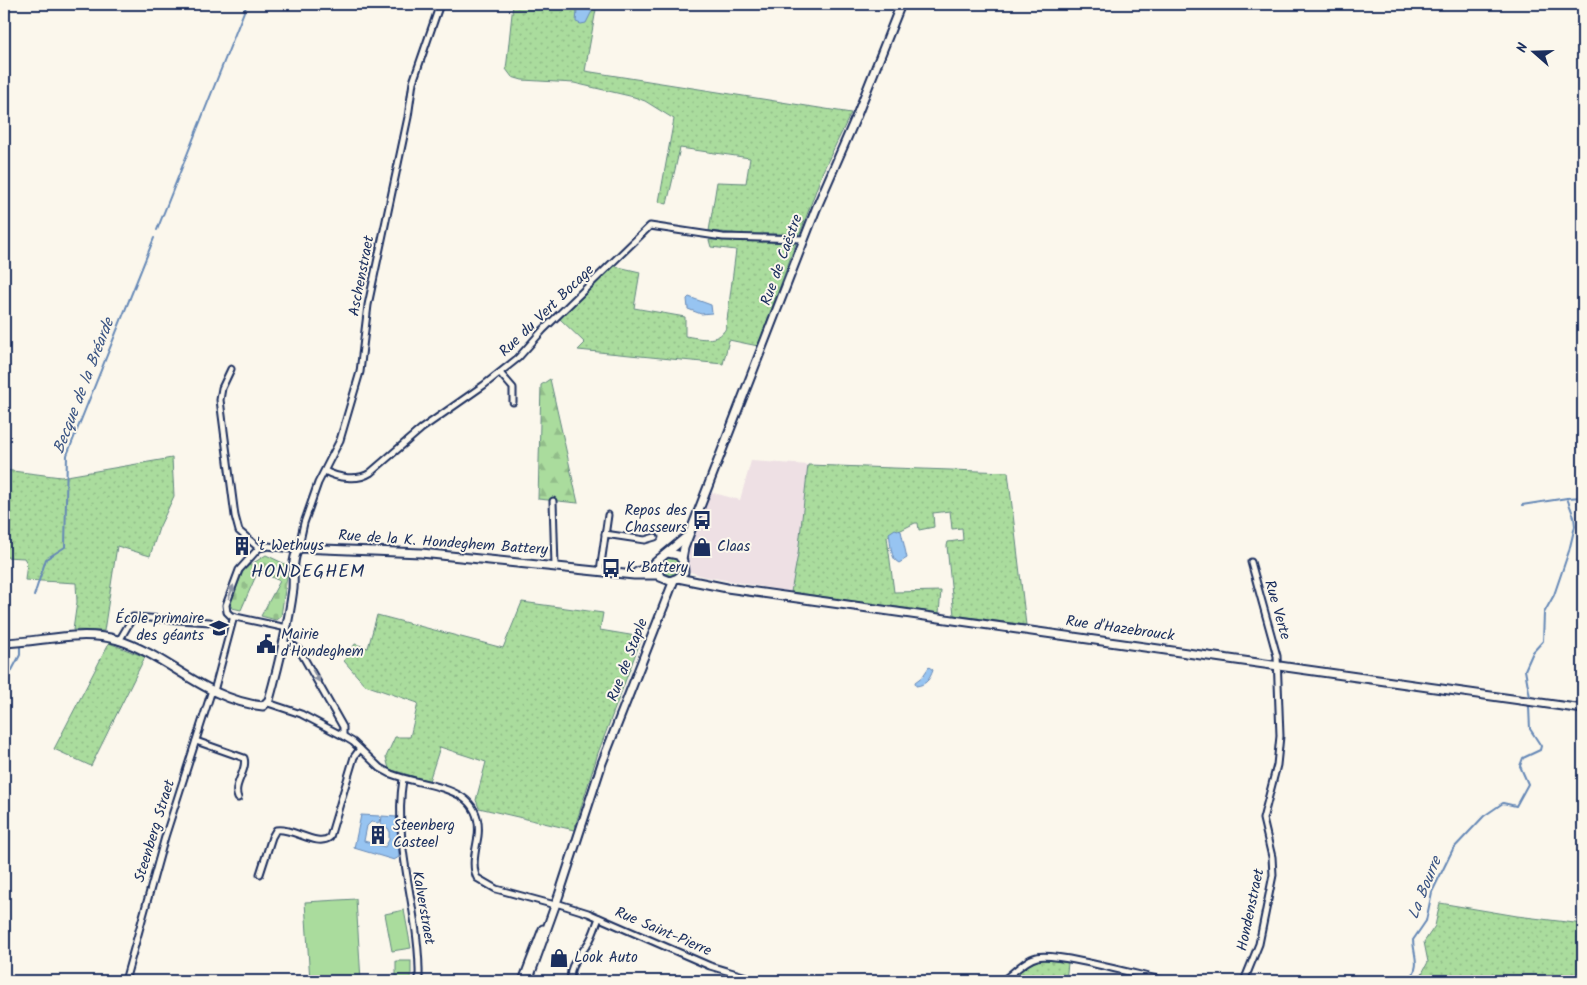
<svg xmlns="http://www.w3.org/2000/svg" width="1587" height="985" viewBox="0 0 1587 985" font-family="Kalam,sans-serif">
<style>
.built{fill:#eee0e4}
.grass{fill:url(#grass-dots);stroke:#62867e}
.forest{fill:url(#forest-firs);stroke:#62867e}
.cemetery{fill:url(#cemetery-stones);stroke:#62867e}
.garden{fill:#aadc9d;stroke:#62867e}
.water{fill:#97c4f1;stroke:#6588b6}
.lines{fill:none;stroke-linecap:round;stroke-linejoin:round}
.stream{stroke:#6588b6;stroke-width:2}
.street-casing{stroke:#1b2f5e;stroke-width:9}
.secondary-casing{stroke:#1b2f5e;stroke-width:11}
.street{stroke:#fbf7ec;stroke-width:5}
.secondary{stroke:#fbf7ec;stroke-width:7}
.oneway{fill:#8b93a5}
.labels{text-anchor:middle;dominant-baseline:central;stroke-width:4;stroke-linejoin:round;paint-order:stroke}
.street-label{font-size:15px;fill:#1b2f5e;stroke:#fbf7ec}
.poi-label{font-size:15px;fill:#1b2f5e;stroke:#fbf7ec;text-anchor:start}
.water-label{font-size:16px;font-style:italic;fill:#3a5483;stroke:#fbf7ec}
.quarter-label{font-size:18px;letter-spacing:1px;fill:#1b2f5e;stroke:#fbf7ec}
</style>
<defs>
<pattern id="grass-dots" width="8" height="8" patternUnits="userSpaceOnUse" patternTransform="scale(1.25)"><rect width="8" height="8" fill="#aadc9d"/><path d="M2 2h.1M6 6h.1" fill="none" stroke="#92bd8a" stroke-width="1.8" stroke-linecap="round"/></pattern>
<pattern id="forest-firs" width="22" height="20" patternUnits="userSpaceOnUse" patternTransform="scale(1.25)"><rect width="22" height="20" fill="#aadc9d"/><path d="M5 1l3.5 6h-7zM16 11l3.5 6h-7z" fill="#92bd8a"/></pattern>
<pattern id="cemetery-stones" width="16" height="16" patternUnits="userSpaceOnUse" patternTransform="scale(1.25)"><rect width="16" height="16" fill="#aadc9d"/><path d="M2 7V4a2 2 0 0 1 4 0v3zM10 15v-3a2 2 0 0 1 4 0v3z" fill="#92bd8a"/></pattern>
</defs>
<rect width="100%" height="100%" fill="#fbf7ec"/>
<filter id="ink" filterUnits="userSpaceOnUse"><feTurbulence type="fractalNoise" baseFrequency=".02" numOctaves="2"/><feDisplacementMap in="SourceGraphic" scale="10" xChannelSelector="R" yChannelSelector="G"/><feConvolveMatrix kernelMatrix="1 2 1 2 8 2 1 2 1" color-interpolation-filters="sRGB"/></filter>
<g filter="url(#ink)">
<!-- built -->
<polygon class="built" points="751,461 808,465 798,554 791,592 702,576 688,571 689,550 710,492 740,500"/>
<!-- grass -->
<g class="grass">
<polygon points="513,4 597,4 585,71 851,113 823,171 800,234 743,234 709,231 717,182 746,183 750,158 680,148 667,204 659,202 674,119 645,101 634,97 574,83 522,80 512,77 506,69 507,61"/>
<path d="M709 240 796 243 758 346 729 340 723 364 578 350 585 343 559 318 614 266 640 272 634 308 685 317V336C699 338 718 344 726 328L736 250 711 247Z"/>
<polygon points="172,458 174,496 159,528 150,556 117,546 104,631 73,630 77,602 76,583 25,580 27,563 24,558 4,557 4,470 61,477"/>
<polygon points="808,465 1008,472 1026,625 954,615 947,546 948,542 963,540 962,528 952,529 950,511 933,513 934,527 919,530 918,523 915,523 887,537 894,592 941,591 939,613 791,592 798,554"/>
<circle cx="671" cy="567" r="10"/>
<polygon points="522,602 603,613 600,630 642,637 598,753 574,830 479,808 476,800 486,762 440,747 429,781 389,769 386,757 395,737 410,737 418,703 365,685 344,661 355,644 368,648 377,615 503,648"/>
<polygon points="109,643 145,657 91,766 54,749"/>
<polygon points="1440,903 1517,916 1583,924 1583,981 1418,981 1428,962 1424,942 1435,926"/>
<polygon points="1041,959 1068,963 1066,981 1006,981 1028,965"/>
</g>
<!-- forest -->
<polygon class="forest" points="550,379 578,503 538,499 541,385"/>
<!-- cemetery -->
<polygon class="cemetery" points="266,555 287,565 288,570 281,616 276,620 261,616 280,581 258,571 241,610 232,608 230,604 244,569"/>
<!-- garden -->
<g class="garden">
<polygon points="356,899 361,981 310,981 305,902"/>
<polygon points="404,910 411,948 392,951 385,914"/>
<rect x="396" y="961" width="15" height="20"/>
</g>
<!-- water -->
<g class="water">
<polygon points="575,4 592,11 586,23 581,24 576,22 577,11 572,7"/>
<polygon points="689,297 711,305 712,313 701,314 688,309 687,299"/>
<path d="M895 529 901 531 907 558 899 563C890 559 891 543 889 533Z"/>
<path d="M929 667 933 670C930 679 926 685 916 686L915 682 923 676Z"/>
<polygon points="361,815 380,816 379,823 371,822 367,826 364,841 385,847 389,840 389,829 381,824 382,816 397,817 399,857 394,860 354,848"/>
</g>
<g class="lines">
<!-- stream -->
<g class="stream">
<polyline points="157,230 247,4"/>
<polyline points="1522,505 1567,498"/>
<polyline points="34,596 46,559 65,547 67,455 154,238"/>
<polyline points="4,685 20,655 20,647"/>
<polyline points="1530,697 1525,670 1533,652 1543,641 1544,613 1554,595 1569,551 1575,526 1574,517 1567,498 1583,497"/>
<path d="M1409 981C1421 964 1414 958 1413 940L1426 921 1432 892 1453 849 1484 816 1503 803 1516 806 1528 784 1520 766 1523 758 1540 750 1541 746 1530 729 1529 707"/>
</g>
<!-- street casing -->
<g class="street-casing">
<g id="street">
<polyline points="231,369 222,388 220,400 235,516 239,531 259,548"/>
<polyline points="500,373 513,388 513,402"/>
<path d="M325 471C337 478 358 481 370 473L421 429 484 385 518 358 543 330 650 226 723 237 804 239"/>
<polyline points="553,501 555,566"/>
<polyline points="605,534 645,540 655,537"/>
<polyline points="600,571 608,515"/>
<polyline points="287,628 231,616 227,612 226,605 239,570 259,548 268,546 298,550 304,523 318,483 340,440 360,372 368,305 408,117 413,82 440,4"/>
<polyline points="119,641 133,617 210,622"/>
<polyline points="283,643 294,646 300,651 343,727 343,736"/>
<polyline points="214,691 234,616"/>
<path d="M268 703 301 714 343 736 353 742 380 768 391 774C426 788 484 784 478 836 476 849 471 866 477 878L496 889 555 905"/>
<path d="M196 741 244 758C248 771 232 784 238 798"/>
<path d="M403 779C392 848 421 913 419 981"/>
<path d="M260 874 272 837 276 830C292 827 318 848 330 837L354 757 360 749"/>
<polyline points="556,903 588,913 710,966 760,981"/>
<polyline points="125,981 165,837 212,690"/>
<path d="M572 981C565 967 584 952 590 940 594 933 596 925 599 918"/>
<path d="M1002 981C1013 974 1024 960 1037 957 1056 952 1142 976 1166 981"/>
<polyline points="1244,981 1259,944 1273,875 1272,857 1263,819 1277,765 1280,736 1277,656 1251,562"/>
</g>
</g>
<!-- secondary casing -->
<g class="secondary-casing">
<g id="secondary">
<polyline points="659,559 656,567 660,577 670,581 678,578 684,572 683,561 678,555 668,553"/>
<polyline points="682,559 684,548 816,209 857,115 901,4"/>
<polyline points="637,572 651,566 686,537"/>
<polyline points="678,578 727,588 1583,709"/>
<path d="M4 643C42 642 80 629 118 640 169 656 205 700 263 706L269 700C279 664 288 627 293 589 294 578 291 555 300 548L421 553 634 575H659"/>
<polyline points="523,981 543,929"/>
<polyline points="528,981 559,895 602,763 674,580"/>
</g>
</g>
<!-- street -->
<use href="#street" class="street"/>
<!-- secondary -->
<use href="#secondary" class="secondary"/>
</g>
<!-- one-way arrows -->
<defs><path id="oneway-solid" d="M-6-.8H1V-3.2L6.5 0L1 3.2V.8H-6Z" transform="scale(1.25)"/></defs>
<g class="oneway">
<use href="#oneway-solid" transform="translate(231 592) rotate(-70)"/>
<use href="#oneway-solid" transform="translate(316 676) rotate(61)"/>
</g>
</g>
<!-- icons -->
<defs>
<g id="bus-bare" transform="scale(1.5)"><path d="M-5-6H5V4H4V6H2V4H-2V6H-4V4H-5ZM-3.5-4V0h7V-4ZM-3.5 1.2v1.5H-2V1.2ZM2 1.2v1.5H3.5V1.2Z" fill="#1b2f5e" stroke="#fbf7ec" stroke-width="2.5" paint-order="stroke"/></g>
<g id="building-bare" transform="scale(1.5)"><path d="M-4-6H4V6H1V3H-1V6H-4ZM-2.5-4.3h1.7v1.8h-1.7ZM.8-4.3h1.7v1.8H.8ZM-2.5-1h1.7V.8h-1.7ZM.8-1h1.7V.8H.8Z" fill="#1b2f5e" stroke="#fbf7ec" stroke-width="2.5" paint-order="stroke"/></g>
<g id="shop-bare" transform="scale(1.5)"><path d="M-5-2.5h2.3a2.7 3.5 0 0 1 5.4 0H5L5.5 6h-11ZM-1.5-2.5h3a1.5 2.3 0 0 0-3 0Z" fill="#1b2f5e" stroke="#fbf7ec" stroke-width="2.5" paint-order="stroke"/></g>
<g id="school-bare" transform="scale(1.5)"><path d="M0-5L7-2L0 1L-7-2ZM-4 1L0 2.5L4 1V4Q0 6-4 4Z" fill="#1b2f5e" stroke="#fbf7ec" stroke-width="2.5" paint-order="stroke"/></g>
<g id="civic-bare" transform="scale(1.5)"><path d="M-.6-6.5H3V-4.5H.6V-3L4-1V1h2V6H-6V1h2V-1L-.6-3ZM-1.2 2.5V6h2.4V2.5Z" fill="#1b2f5e" stroke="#fbf7ec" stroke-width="2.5" paint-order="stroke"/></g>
</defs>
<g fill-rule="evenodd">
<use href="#bus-bare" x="702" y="520"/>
<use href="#building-bare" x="242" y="546"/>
<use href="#shop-bare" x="702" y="547"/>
<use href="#bus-bare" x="611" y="568"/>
<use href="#school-bare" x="219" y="628"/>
<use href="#civic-bare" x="266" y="644"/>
<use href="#building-bare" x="378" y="835"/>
<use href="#shop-bare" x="559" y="958"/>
</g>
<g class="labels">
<!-- street labels -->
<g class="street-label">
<text transform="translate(782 260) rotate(-70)">Rue de Caëstre</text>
<text transform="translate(362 276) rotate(-79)">Aschenstraet</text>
<text transform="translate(547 311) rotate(-44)">Rue du Vert Bocage</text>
<text transform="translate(443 543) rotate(4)">Rue de la K. Hondeghem Battery</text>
<text transform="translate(1277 610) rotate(74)">Rue Verte</text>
<text transform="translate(1120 629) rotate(8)">Rue d'Hazebrouck</text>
<text transform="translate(628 660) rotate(-69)">Rue de Staple</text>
<text transform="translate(155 831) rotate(-73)">Steenberg Straet</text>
<text transform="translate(423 908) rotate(80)">Kalverstraet</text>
<text transform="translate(1251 910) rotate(-78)">Hondenstraet</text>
<text transform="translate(663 932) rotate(23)">Rue Saint-Pierre</text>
</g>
<!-- poi labels -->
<g class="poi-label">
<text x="687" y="511" text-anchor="end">Repos des<tspan x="687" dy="17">Chasseurs</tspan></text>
<text x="257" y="546">'t Wethuys</text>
<text x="717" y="547">Claas</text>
<text x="626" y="568">K Battery</text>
<text x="204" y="619" text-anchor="end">École primaire<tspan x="204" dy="17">des géants</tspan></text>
<text x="281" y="635">Mairie<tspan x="281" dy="17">d'Hondeghem</tspan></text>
<text x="393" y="826">Steenberg<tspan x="393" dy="17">Casteel</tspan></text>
<text x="574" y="958">Look Auto</text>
</g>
<!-- water labels -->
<g class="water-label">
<text transform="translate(84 386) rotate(-69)">Becque de la Bréarde</text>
<text transform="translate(1425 888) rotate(-68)">La Bourre</text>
</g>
<!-- quarter labels -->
<g class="quarter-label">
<text x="308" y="572">HONDEGHEM</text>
</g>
</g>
<!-- margin -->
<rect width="1587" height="985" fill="none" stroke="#fbf7ec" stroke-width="20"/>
<rect x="10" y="10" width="1567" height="965" fill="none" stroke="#1b2f5e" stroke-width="2" filter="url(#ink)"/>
<!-- north arrow -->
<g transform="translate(1534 52) rotate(290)" stroke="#fbf7ec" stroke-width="4" paint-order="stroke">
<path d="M0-4L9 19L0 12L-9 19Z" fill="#1b2f5e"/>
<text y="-8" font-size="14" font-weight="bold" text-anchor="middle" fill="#1b2f5e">N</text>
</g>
</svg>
